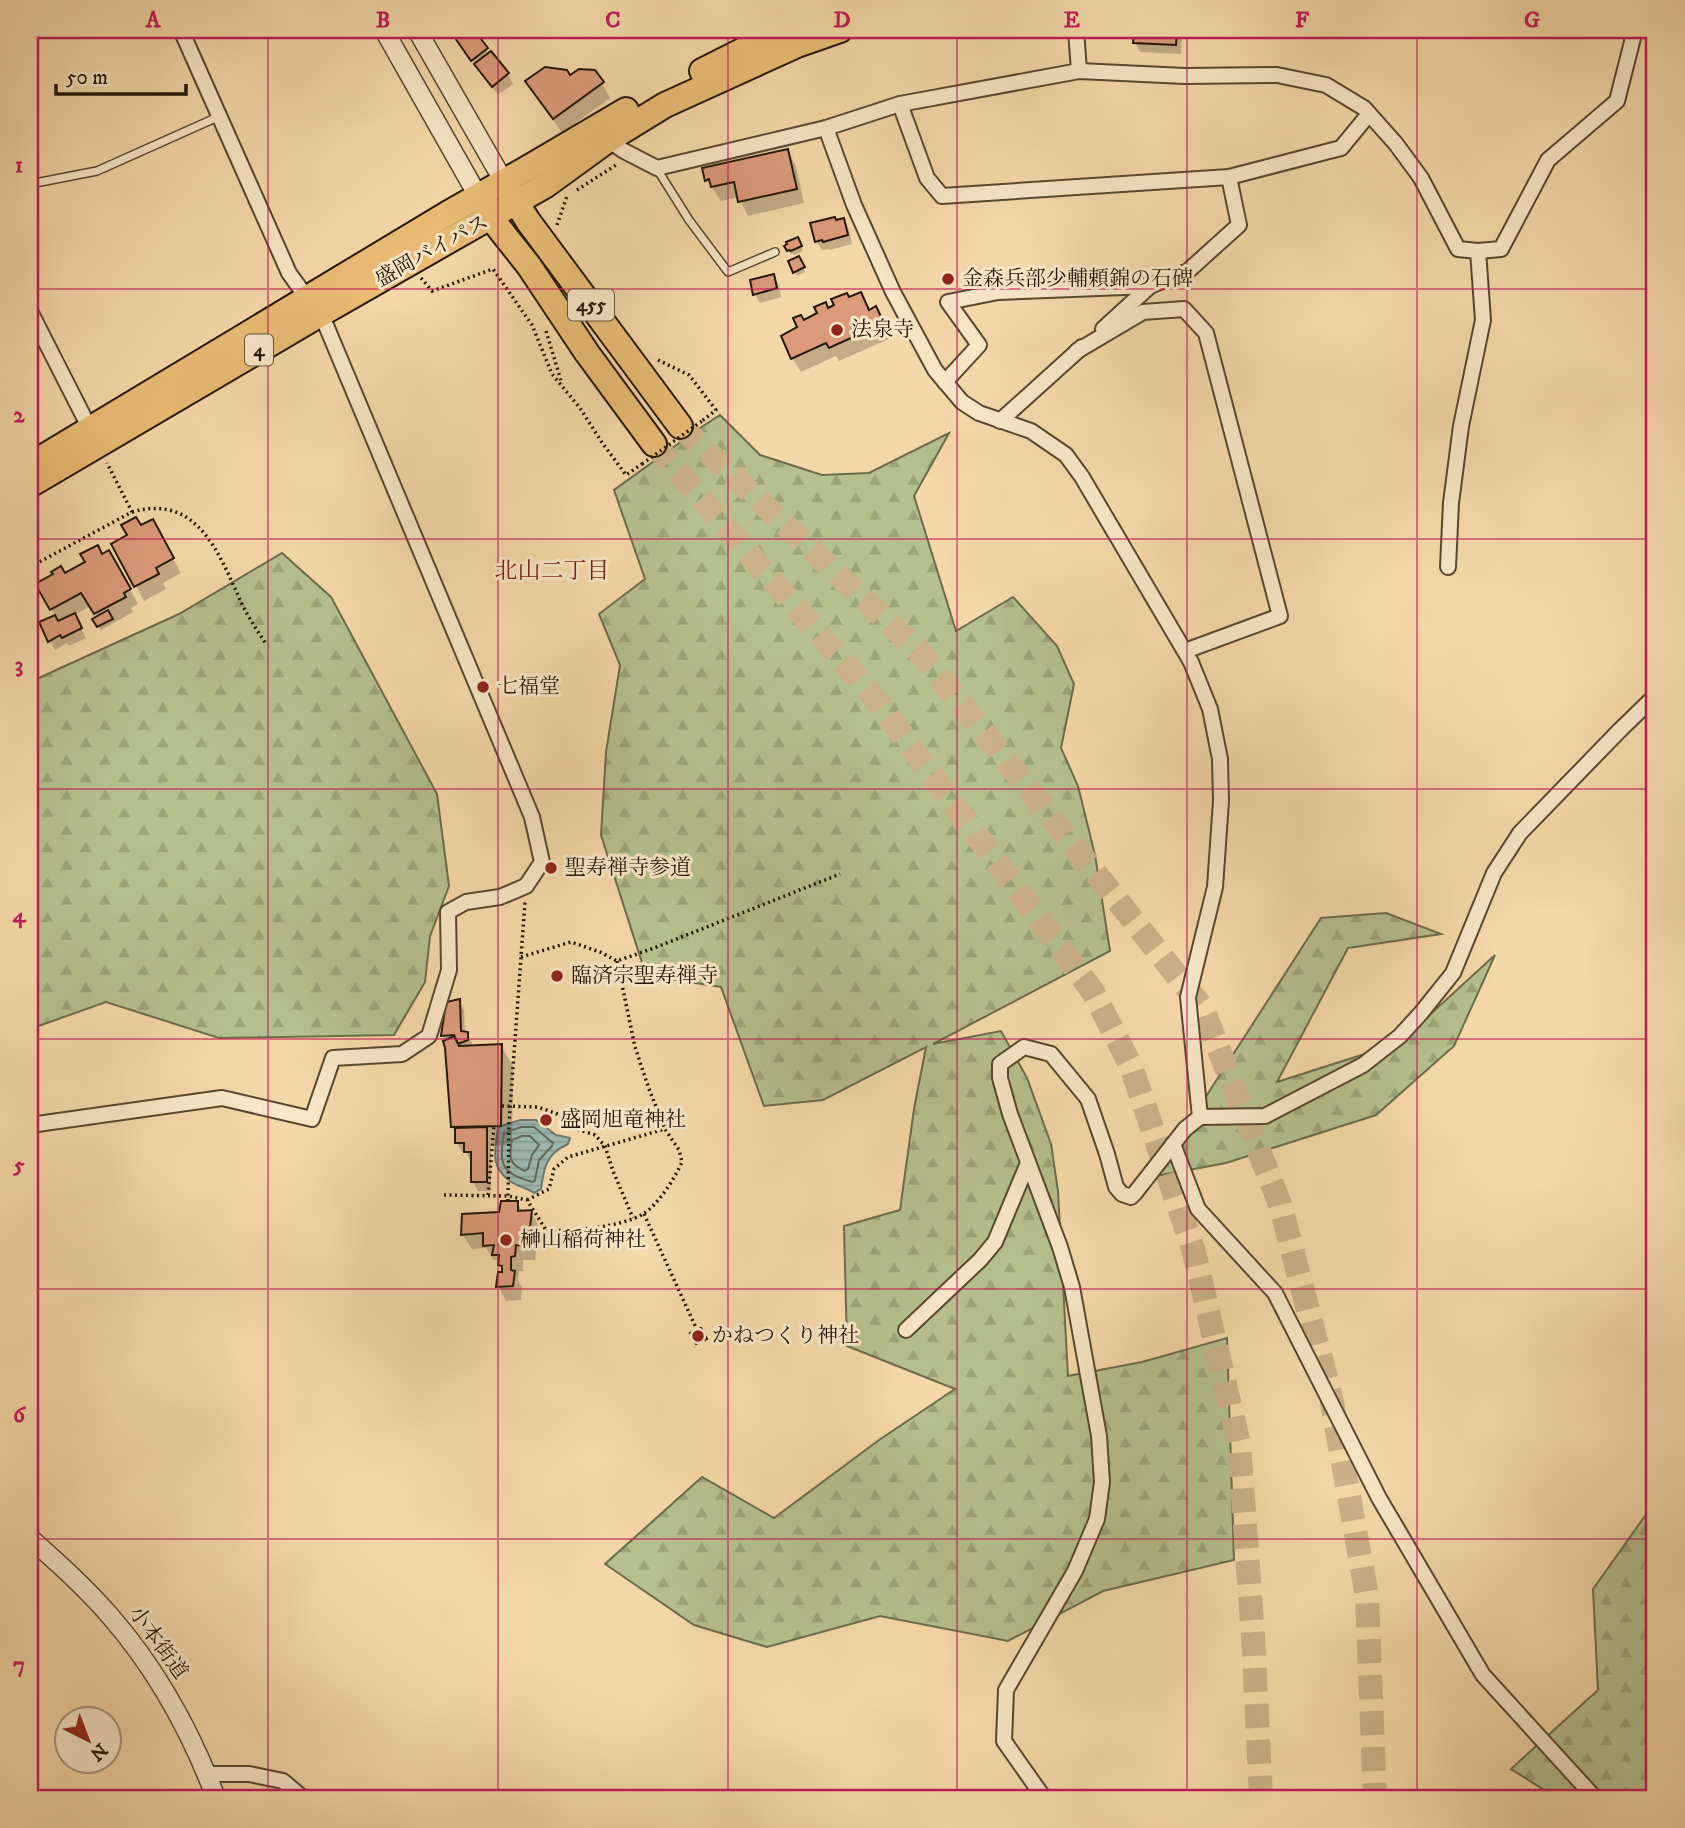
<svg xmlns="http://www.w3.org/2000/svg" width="1685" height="1828" viewBox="0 0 1685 1828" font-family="'IM FELL DW Pica','Noto Serif JP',serif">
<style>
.forest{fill:url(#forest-firs);stroke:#6c6c4a;stroke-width:2}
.water{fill:url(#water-rules);stroke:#6d786c;stroke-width:2}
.shadow{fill:#0003}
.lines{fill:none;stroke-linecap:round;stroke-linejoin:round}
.shore{stroke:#60685b;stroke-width:2}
.building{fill:#db9a7a;stroke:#241706;stroke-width:2}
.trunk-tunnel{stroke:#cbb188;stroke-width:24;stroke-dasharray:24 12;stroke-linecap:butt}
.service-casing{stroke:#58472f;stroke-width:10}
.minor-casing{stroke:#58472f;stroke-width:18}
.tertiary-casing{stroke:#58472f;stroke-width:21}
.trunk-casing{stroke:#241706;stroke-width:28}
.path{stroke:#241706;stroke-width:3.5;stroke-dasharray:2 3.5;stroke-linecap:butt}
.service{stroke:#f8e6c7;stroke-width:7}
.minor{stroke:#f8e6c7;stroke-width:14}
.tertiary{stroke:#f8e6c7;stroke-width:18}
.trunk{stroke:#eabc74;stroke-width:24}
.path-bridge{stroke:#241706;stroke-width:3.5;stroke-dasharray:2 3.5;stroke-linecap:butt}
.grid{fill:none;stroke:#c2185b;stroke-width:2;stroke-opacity:0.55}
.poi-dot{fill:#8f2418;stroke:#f8e6c7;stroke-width:2.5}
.labels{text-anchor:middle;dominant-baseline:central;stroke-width:6;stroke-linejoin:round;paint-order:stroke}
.shield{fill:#f8e6c7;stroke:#645540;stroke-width:2}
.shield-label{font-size:19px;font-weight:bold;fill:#241706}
.street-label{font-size:21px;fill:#241706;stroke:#f8e6c7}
.poi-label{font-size:21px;fill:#241706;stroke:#f8e6c7;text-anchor:start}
.neighbourhood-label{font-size:23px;fill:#7a1f14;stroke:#f8e6c7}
.neatline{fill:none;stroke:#c2185b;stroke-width:2.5}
.grid-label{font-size:23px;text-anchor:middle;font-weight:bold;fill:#c2185b}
</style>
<defs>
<pattern id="forest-firs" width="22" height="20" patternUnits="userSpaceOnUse" patternTransform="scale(1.75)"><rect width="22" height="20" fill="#b5c08e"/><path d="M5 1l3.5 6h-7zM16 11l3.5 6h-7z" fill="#9ca479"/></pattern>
<pattern id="water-rules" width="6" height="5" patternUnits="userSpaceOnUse" patternTransform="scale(1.75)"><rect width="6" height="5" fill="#9db8b0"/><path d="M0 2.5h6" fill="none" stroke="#879d96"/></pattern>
</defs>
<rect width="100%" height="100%" fill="#f5d8a9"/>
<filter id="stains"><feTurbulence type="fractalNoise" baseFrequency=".00286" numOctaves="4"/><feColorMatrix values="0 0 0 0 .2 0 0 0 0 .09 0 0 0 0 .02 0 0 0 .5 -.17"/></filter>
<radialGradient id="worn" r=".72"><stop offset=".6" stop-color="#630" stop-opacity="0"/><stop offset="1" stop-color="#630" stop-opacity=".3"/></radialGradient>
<!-- forest -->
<g class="forest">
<polygon points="720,415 760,455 822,475 869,473 949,433 914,496 956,631 1013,597 1057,646 1074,684 1061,748 1078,786 1095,855 1110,951 933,1044 1001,1031 1027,1078 1051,1144 1058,1191 1068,1376 1142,1362 1227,1338 1234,1560 1103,1591 1008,1641 880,1616 767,1647 694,1625 605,1564 702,1477 774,1518 879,1440 955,1389 847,1346 844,1226 900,1210 914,1109 926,1047 823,1100 764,1106 721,987 646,975 601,835 606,752 620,665 599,614 645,579 614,490 700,428"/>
<polygon points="282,553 331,597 437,794 449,886 430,936 425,982 394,1035 219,1038 106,1002 30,1029 30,682 179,614"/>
<polygon points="1386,913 1441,934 1348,948 1277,1082 1399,1043 1495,955 1454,1046 1376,1115 1226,1163 1151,1177 1185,1129 1321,918"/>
<polygon points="1655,1502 1655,1798 1557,1798 1511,1769 1598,1690 1593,1589"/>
</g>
<!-- water -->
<path class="water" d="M520 1120H536L556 1135 570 1138 568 1144C546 1154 544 1167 541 1189L534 1193C527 1188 520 1187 513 1183 489 1168 495 1152 498 1127Z"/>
<!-- shadow -->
<g class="shadow">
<polygon points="462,30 472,30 489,54 491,53 508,74 513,84 498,95 455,35"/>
<polygon points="495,30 506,30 500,36"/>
<polygon points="1136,30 1178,30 1182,37 1181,54 1140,52 1135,42"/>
<polygon points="570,78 602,83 610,98 562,133 527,82"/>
<polygon points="788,151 796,166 804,203 748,216 739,197 721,201 707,180 704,169"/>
<polygon points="844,220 849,229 852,244 830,250 829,249 822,250 816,241 836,222"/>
<polygon points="797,239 803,251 794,255 793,253 791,254 786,247"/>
<polygon points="799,258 805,272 797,276 790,262"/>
<polygon points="773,276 779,285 781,297 760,303 755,294"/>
<polygon points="861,294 870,311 884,323 891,338 839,361 836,356 801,372 792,358 800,328 803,322"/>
<polygon points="152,521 181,573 163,583 166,589 144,601 114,545"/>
<polygon points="109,552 138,604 131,608 133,612 101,630 95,619 98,618 91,606 74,615 86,638 69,646 67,643 55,650 41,623 56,616 37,585 64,576"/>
<polygon points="459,1001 464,1010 465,1033 467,1033 472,1043 472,1047 501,1046 513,1066 512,1145 491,1146 491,1191 478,1191 473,1181 471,1161 466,1152 462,1152 457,1143 457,1134 452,1127 446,1041 443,1036"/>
<polygon points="517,1203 523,1212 531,1212 539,1226 535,1260 523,1260 523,1271 519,1271 518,1280 522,1287 521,1300 506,1301 498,1286 504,1273 497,1260 493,1260 486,1248 472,1249 463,1235 463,1216 501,1213"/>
</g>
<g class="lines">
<!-- shore -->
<g class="shore">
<path d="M521 1127H534L553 1143 552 1146 539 1160 535 1180 533 1182C500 1174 499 1163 504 1133Z"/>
<path d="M522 1136H530L539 1145 532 1155 528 1169 525 1171C508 1164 509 1156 512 1140Z"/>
</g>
</g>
<!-- building -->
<g class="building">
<polygon points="459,30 474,30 488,48 471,61 453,35"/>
<polygon points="1134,30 1177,30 1176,45 1133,43"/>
<polygon points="491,51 509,73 492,87 474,64"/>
<polygon points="545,67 567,70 570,75 579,69 595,70 604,82 553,119 525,81"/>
<polygon points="788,149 797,189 738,202 734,182 711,187 709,179 705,181 702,168"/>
<polygon points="835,217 836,220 844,218 848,235 823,242 822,240 815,242 810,223"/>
<polygon points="798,237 802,246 791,251 789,250 787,251 784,246 787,244 786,242"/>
<polygon points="799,256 805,267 793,273 788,261"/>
<polygon points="774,274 777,288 753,295 750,280"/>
<polygon points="861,292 869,310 876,306 884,323 829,348 826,343 791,359 781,336 797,327 793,318 801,315 804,320 817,313 814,307 826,302 828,308 834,305 831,299 847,293 849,297"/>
<polygon points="136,517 141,525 153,519 174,558 156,568 159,574 134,587 111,544 127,535 121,525"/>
<polygon points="98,545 102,554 109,550 131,589 124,593 126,597 94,614 81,593 50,610 35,584 53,574 51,572 61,566 65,573 85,562 80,554"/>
<polygon points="108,610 113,619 97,627 92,619"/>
<polygon points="75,613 82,628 62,638 60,635 48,642 39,622 55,615 58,621"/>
<polygon points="460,999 461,1031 468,1032 468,1040 458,1044 454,1035 441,1036 446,1002"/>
<polygon points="454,1036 459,1046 502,1044 501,1126 451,1127 445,1048 443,1041"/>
<polygon points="487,1127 487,1182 471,1182 471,1152 464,1152 464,1143 455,1143 455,1128"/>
<polygon points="501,1201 518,1201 518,1211 532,1210 528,1246 516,1245 515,1256 511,1257 511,1270 515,1271 513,1286 496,1287 498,1272 502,1272 502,1266 498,1265 499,1255 492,1255 494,1245 483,1246 483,1233 461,1235 462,1214 499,1212"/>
<polygon points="701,1328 707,1339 696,1344 690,1333"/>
</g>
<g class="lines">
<!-- trunk-tunnel -->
<g class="trunk-tunnel">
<polyline points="680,426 919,651 1202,1007 1280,1204 1331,1397 1367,1596 1375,1798"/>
<polyline points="654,444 877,701 1093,992 1131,1066 1194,1252 1239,1444 1253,1636 1261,1798"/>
</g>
<!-- service casing -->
<g class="service-casing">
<g id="service">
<polyline points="657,169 689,220 728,272 775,252"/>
<polyline points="30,184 97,171 220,116"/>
</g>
</g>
<!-- minor casing -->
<g class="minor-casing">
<g id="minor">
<polyline points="1076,30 1079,71"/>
<polyline points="900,104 927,178 942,196 1229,177 1341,148 1369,114"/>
<polyline points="826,128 854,205 893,292 935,370 962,402 979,413 1031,431 1066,455 1082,477 1191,662 1210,709 1220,759 1221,801 1215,887 1188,997 1200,1117"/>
<polyline points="608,140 624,151 657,168 826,128 900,104 1079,71 1185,76 1277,75 1326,85 1364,108 1396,144 1421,178 1458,249 1478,251 1483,320 1461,426 1451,503 1448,567"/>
<polyline points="1478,251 1501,249 1548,160 1617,101 1635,30"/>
<polyline points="30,311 90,429"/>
<polyline points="1103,329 1150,286 1188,271 1239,225 1229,177"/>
<polyline points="1077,351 1143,312 1184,309 1206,333 1280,616 1185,651"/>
<polyline points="945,382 979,345 948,302 998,292 1150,286"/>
<polyline points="1000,421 1082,347"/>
<polyline points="30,1125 222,1098 312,1119 333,1058 402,1054 429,1036 449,970 448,912 466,902 500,897 526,886 542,862 532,817 325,323 289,273 181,30"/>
<polyline points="1173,1144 1198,1209 1275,1293 1379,1498 1483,1675 1595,1798"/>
<polyline points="906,1330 980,1260 995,1242 1028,1163"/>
<polyline points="207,1774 249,1774 283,1781 303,1798"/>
<polyline points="1044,1798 1004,1741 1006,1690 1075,1571 1097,1519 1102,1482 1099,1436 1072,1287 1060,1247 1010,1114 1000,1078 1000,1064 1024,1047 1051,1054 1088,1099 1107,1154 1116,1187 1122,1194 1131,1197 1135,1193 1185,1129 1200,1117 1265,1116 1363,1065 1400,1036 1421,1013 1453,973 1494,873 1520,833 1620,730 1655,696"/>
</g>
</g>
<!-- tertiary casing -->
<g class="tertiary-casing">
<g id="tertiary">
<polyline points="384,30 478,196"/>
<polyline points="417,30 504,182"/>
<path d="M30 1538C58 1563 86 1588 111 1617 157 1670 191 1732 216 1798"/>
</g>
</g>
<!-- trunk casing -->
<g class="trunk-casing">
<g id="trunk">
<polyline points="702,71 783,30"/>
<polyline points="508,189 528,221 680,426"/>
<polyline points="484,205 491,218 529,266 587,353 654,444"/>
<polyline points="30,465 447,214 533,165 626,110"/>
<polyline points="30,485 319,315 546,185 608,140 665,105 797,45 840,30"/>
</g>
</g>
<!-- path -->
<g class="path">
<polyline points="577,190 616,165 618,166"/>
<polyline points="557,225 567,196"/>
<polyline points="421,278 432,291 493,269 532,325 552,374 580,408 601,441 626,475 642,464"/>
<polyline points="546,331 562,384"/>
<polyline points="658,360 689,375 716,410 702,421"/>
<path d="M132 512C198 493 219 554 241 602 248 617 257 630 266 644"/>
<polyline points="30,567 132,512 107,463"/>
<polyline points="521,957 571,942 600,952 617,961 654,948 840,874"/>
<polyline points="617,961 635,1047 649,1089 665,1129"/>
<polyline points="502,1106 538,1107 560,1115 573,1128 595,1135 605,1146 613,1171 633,1218"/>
<path d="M444 1195 508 1196 527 1200 546 1230C571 1232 621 1227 643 1214 658 1205 675 1178 682 1162L679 1150 665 1129 568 1157 554 1169 549 1189 527 1200"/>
<polyline points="488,1195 494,1126"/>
<polyline points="508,1201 509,1123 525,902"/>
<polyline points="644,1214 697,1330"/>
</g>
<!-- service -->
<use href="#service" class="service"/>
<!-- minor -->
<use href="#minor" class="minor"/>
<!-- tertiary -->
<use href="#tertiary" class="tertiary"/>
<!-- trunk -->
<use href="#trunk" class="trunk"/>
<!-- path-bridge -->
<polyline class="path-bridge" points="642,464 702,421"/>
</g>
<!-- grid -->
<path class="grid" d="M268 30V1798M498 30V1798M728 30V1798M957 30V1798M1187 30V1798M1417 30V1798M30 289H1655M30 539H1655M30 789H1655M30 1039H1655M30 1289H1655M30 1539H1655"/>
<!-- markers -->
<g class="poi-dot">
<circle cx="948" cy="279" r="7"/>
<circle cx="837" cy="330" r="7"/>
<circle cx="483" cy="687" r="7"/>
<circle cx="551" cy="868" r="7"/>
<circle cx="557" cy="976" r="7"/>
<circle cx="546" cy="1120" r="7"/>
<circle cx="506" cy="1240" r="7"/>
<circle cx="698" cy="1336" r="7"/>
</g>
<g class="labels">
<!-- shield labels -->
<g class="shield">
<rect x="568" y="289.5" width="46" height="31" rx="5"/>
<rect x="245" y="334.5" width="28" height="31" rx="5"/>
</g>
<g class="shield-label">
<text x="591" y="305">455</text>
<text x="259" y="350">4</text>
</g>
<!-- street labels -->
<g class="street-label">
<text transform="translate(432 251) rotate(-29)">盛岡バイパス</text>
<text transform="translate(158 1643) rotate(54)">小本街道</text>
</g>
<!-- poi labels -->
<g class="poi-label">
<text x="962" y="279">金森兵部少輔頼錦の石碑</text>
<text x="851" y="330">法泉寺</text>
<text x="497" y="687">七福堂</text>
<text x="565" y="868">聖寿禅寺参道</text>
<text x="571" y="976">臨済宗聖寿禅寺</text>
<text x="560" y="1120">盛岡旭竜神社</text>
<text x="520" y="1240">榊山稲荷神社</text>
<text x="712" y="1336">かねつくり神社</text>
</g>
<!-- neighbourhood labels -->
<g class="neighbourhood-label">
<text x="552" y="571">北山二丁目</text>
</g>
</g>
<!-- margin -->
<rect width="1685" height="1828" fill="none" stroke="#f5d8a9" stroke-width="77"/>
<!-- north arrow -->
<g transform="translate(88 1740) rotate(138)"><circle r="33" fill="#f8e6c7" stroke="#a3937a" stroke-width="2"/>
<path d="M0-5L12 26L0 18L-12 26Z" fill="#8f2418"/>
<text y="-10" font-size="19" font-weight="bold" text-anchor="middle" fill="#241706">N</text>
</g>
<!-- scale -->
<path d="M56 84v10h130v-10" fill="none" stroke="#241706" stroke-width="3.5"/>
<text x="66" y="84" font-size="21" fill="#241706" stroke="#f8e6c7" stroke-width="5" paint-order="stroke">50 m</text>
<rect x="38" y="38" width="1608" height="1752" class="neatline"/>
<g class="grid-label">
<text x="153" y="27">A</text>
<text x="383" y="27">B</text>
<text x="613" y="27">C</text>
<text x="842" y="27">D</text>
<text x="1072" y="27">E</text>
<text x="1302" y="27">F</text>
<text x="1532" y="27">G</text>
<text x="19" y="172">1</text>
<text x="19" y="422">2</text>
<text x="19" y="672">3</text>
<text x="19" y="922">4</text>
<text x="19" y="1172">5</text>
<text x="19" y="1422">6</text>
<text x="19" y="1672">7</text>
</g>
<rect width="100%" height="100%" filter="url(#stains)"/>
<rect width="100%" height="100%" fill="url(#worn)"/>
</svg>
